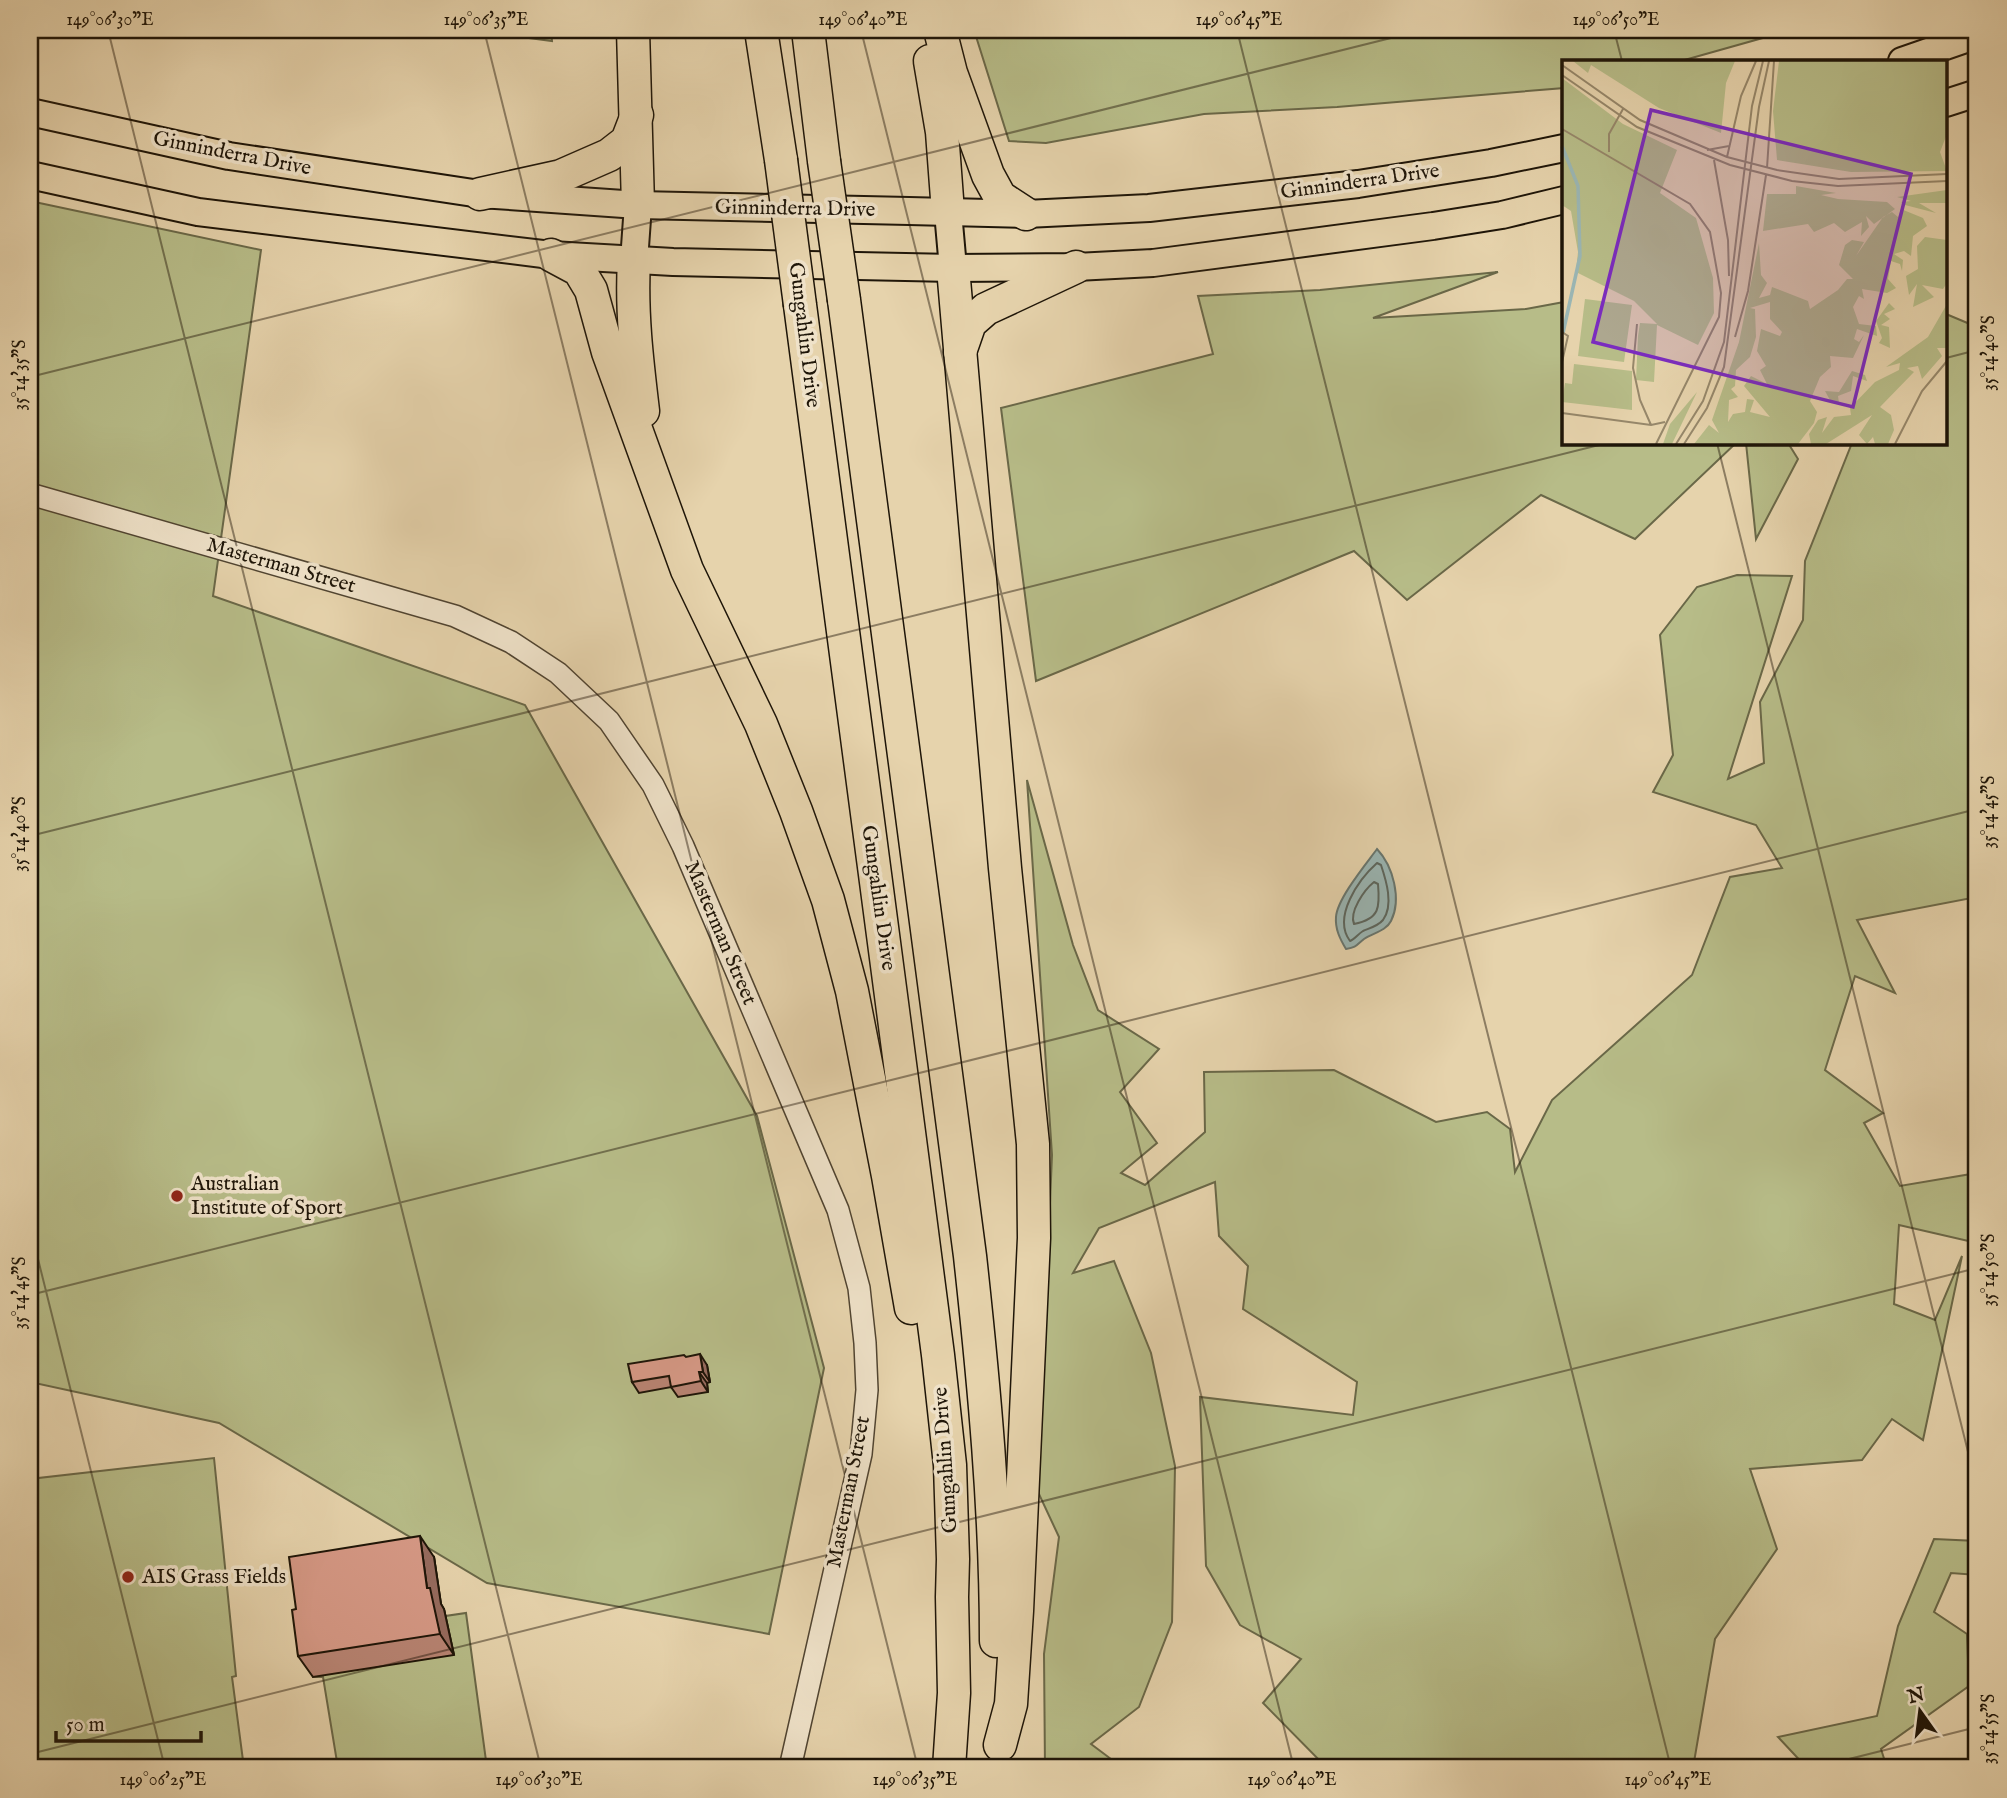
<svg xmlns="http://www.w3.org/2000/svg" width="2007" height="1798" viewBox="0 0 2007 1798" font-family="'IM FELL English',serif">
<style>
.green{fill:#b7bc88;stroke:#6a6848;stroke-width:2}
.water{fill:#9ab6b4;stroke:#68766f;stroke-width:2}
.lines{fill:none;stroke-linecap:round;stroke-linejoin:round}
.shore{stroke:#5c665e;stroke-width:2}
.minor-casing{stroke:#504431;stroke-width:24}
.major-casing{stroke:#1e1508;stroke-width:30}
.highway-casing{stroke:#1e1508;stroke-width:35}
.minor{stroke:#efe2c9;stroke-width:21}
.major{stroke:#e6d3ac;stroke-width:26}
.highway{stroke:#e6d3ac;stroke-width:32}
.highway-bridge-casing{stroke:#1e1508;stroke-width:35;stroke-linecap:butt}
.highway-bridge{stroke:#e6d3ac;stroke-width:32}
.wall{fill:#b88473;stroke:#1e1508;stroke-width:2}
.shaded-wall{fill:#966b5e;stroke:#1e1508;stroke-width:2}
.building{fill:#d69986;stroke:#1e1508;stroke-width:2}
.ticks{fill:none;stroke:#1e1508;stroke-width:2;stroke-opacity:0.45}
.poi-dot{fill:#8f2418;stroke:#efe2c9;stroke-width:2.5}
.labels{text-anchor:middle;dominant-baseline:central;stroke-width:7;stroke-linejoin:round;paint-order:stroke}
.street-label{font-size:21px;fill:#1e1508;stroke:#efe2c9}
.poi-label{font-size:21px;fill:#1e1508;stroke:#efe2c9;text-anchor:start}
.inset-river{fill:none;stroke:#9ab6b4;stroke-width:3.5}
.inset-road{fill:none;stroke:#96876a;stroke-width:2}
.view{fill:#7b2cbf;fill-opacity:0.15;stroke:#7b2cbf;stroke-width:3.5}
.inset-edge{fill:none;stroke:#1e1508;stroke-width:3.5}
.neatline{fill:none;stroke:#1e1508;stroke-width:2.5}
.ticks-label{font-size:18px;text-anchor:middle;fill:#1e1508}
</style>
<rect width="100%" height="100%" fill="#e6d3ac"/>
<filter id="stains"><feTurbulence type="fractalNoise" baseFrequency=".00286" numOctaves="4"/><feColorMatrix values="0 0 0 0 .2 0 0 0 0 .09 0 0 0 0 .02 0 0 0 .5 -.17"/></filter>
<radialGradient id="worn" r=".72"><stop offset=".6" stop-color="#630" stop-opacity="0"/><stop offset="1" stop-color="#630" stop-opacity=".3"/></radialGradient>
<!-- green -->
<g class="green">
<polygon points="469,30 551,30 552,41"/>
<polygon points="974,30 1791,30 1681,61 1564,61 1564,88 1337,107 1204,114 1046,143 1009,141"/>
<polygon points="30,201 261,250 213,596 525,705 757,1116 824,1368 769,1634 487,1583 219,1423 30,1382"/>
<polygon points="1498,272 1373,318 1526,309 1564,302 1564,443 1736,443 1635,539 1541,495 1407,600 1354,551 1036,681 1001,408 1213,354 1198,296 1320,290"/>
<polygon points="1946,314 1977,327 1977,897 1857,920 1895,993 1855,976 1825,1070 1883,1113 1864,1123 1900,1186 1977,1173 1977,1243 1899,1225 1894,1304 1935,1320 1962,1256 1923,1440 1892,1419 1862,1460 1750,1469 1777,1549 1715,1639 1693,1768 1327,1768 1263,1703 1301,1659 1240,1625 1206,1566 1200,1397 1353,1415 1357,1382 1243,1309 1248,1266 1219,1236 1215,1182 1099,1228 1073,1273 1114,1261 1151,1353 1175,1466 1172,1622 1139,1707 1091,1744 1119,1765 1118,1768 1045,1768 1044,1654 1059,1537 1038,1492 1052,1155 1027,780 1073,945 1098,1010 1159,1049 1120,1092 1157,1143 1121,1173 1145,1185 1205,1132 1204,1072 1334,1070 1436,1122 1487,1112 1510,1129 1515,1172 1552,1100 1692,975 1730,877 1782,868 1756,825 1653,792 1673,755 1660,635 1697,587 1737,575 1792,576 1728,779 1764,763 1760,702 1803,620 1805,561 1852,443 1946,443"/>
<polygon points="1746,443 1788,443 1798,459 1756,539"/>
<polygon points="214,1458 236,1676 232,1677 244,1768 30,1768 30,1479"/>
<polygon points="1934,1539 1977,1541 1977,1575 1951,1573 1934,1612 1967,1634 1969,1686 1881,1749 1887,1768 1807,1768 1778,1737 1877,1716 1898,1626"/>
<polygon points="434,1557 441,1608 444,1609 445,1616 466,1613 487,1768 338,1768 323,1677 313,1677 303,1578"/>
</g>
<!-- water -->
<path class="water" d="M1377 849C1393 866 1402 899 1391 921 1386 931 1373 933 1364 939 1356 945 1358 947 1346 949 1340 939 1335 929 1336 917 1337 899 1366 864 1377 849Z"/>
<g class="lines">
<!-- shore -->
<g class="shore">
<path d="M1377 863 1381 865C1386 880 1394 905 1383 920 1378 926 1370 928 1363 931 1358 934 1355 939 1350 941 1332 917 1359 879 1377 863Z"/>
<path d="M1374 882 1378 884C1380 907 1380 919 1354 924 1349 912 1364 890 1374 882Z"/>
</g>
<!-- minor casing -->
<g class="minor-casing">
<polyline id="minor" points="30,494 455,616 511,642 558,673 609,721 653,785 683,846 838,1210 859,1288 865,1343 867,1390 861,1454 790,1768"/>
</g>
<!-- major casing -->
<g class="major-casing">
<g id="major">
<polyline points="1902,61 1977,35"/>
<polyline points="1946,103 1977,93"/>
<polyline points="30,112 229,156 480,194 638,205 909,211 1026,214 1149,208 1358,184 1491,163 1564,148"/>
<polyline points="30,175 198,212 551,255 673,262 953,268 1076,267 1153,263 1433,226 1502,215 1564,200"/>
<polyline points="948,212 953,268"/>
<polyline points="634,261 638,205"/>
</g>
</g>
<!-- highway casing -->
<g class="highway-casing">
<g id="highway">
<polyline points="633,30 638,205"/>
<polyline points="761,30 781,160"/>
<polyline points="808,30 824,161"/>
<polyline points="940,30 951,73 988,175 1000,197 1026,214"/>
<polyline points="930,61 942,132 948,212"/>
<polyline points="480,194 561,176 609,155 627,141 637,115"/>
<polyline points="551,255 579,270 591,290 608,352 687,570 761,724 796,811 828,900 852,991 888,1176 911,1308"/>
<path d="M634 261C631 311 637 361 643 411"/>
<polyline points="953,268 1005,868 1033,1144 1034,1238 1017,1611 1011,1704 1000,1745"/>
<path d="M844 300 970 1256C984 1384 996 1512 996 1641"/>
<polyline points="800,305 912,1155 938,1355 950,1465 953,1559 952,1597 954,1693 949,1768"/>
<polyline points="960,352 970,323 986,309 1076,267"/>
</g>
</g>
<!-- minor -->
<use href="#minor" class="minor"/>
<!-- major -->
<use href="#major" class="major"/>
<!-- highway -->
<use href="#highway" class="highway"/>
<!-- highway-bridge casing -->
<g class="highway-bridge-casing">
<g id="highway-bridge">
<polyline points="781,160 800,305"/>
<polyline points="824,161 844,300"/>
</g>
</g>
<!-- highway-bridge -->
<use href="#highway-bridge" class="highway-bridge"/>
</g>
<!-- wall -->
<g class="wall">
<polygon points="686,1357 707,1365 710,1382 707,1383 708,1392 678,1397 671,1387 639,1393 632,1382"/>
<polygon points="434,1557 441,1604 444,1609 454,1655 313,1677 298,1656 296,1609"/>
</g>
<!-- shaded-wall -->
<g class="shaded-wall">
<polygon points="700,1354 707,1365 710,1382 703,1372"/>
<polygon points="699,1372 707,1383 708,1392 701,1381"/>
<polygon points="420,1536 434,1557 441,1604 444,1609 454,1655 440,1634 427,1588"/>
</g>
<!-- building -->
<g class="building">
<polygon points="700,1354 703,1372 699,1372 701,1381 671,1387 669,1376 632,1382 628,1364 684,1355 686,1357"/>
<polygon points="420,1536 427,1588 430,1588 440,1634 298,1656 292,1610 296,1609 289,1557"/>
</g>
<!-- ticks -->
<path class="ticks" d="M108 30 541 1768M484 30 918 1768M861 30 1294 1768M1237 30 1671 1768M1614 30 1622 61M1946 358 1977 350M30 377 1423 30M1717 443 1977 1488M30 836 1607 443M30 1227 165 1768M30 1295 1977 809M30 1754 1977 1268M1813 1768 1977 1727"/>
<!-- markers -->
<g class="poi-dot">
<circle cx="177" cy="1196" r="7"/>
<circle cx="128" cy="1577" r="7"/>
</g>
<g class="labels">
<!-- street labels -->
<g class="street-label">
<text transform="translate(232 154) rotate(11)">Ginninderra Drive</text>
<text transform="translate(1360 182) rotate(-8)">Ginninderra Drive</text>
<text transform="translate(795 209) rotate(1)">Ginninderra Drive</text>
<text transform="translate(804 335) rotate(83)">Gungahlin Drive</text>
<text transform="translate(281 566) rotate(16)">Masterman Street</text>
<text transform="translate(878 898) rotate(82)">Gungahlin Drive</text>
<text transform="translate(720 933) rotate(67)">Masterman Street</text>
<text transform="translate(946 1460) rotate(-94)">Gungahlin Drive</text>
<text transform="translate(849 1492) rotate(-79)">Masterman Street</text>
</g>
<!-- poi labels -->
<g class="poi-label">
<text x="191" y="1184">Australian<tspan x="191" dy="24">Institute of Sport</tspan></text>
<text x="142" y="1577">AIS Grass Fields</text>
</g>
</g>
<!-- overview -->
<g transform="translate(1562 60)">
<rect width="385" height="385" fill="#e6d3ac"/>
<path d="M11 1H173L164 23 159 73 97 48 29 5 26 13ZM217 1H385V74L378 92 385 111 289 112 215 100 211 51ZM0 18 61 64 115 90 98 133 134 158 151 218 152 253 136 285 95 265 92 322 74 320 76 276 78 263 95 264 72 241 14 212 16 192 9 151 0 145ZM234 126 274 133 259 135 276 139 325 142 333 149 312 164 304 156 307 167 299 176 300 162 283 172 272 163 252 172 246 164 201 171 205 134H234ZM385 130V143H357L374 153 343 145 339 142 349 141 335 137ZM339 149 361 158 365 166 351 176 349 196 342 191 332 194 341 200 340 211 338 204 329 201 326 219 334 228 325 233 300 229 302 239 297 236 291 247 297 264 314 266 315 276 295 269 292 279 297 282 302 275 291 298 268 296 269 307 258 317 248 341 255 352 252 363 236 384H132L147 365 157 373 150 360 177 282 197 183 199 215 205 223 197 238 208 235 210 227 246 241 248 249 276 230 285 219H291L277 205 283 185 290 180 302 182 294 196 321 157 330 152 336 157ZM208 242V259L220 272 218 276 199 269 195 291 204 306 198 310 205 324 189 316 182 326 208 357 188 352 192 340 185 339 183 352 171 354 166 362 167 340 176 337 169 329 173 326 174 310 188 297 194 277 193 249 188 248ZM363 177 385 180V223L381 229 360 225 372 237 351 247 355 224 347 235 344 216 356 209 355 186ZM23 239 70 245 62 302 16 296ZM327 243 333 249 322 254 328 259 319 265 327 267 328 288 317 283 320 278 314 261ZM385 244V288H375L380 296 360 319 356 306 345 308 352 312 318 347 329 355 332 370 326 384H313L311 377 305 384 297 375 310 355 264 384H249L247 374 256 360 265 357 260 373 272 357 289 355 288 348 313 322 337 310 338 303 324 307 366 277ZM12 304 70 311V350L0 342 3 323 10 324ZM290 311 303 315 305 321 291 316 289 331 276 336 277 343 269 342 263 331 277 332ZM135 332 110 384H101L108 364Z" fill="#b7bc88" fill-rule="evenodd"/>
<path class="inset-river" d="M0 86 16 126 18 196 1 273"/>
<path class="inset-road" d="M0 5 78 60 165 97 215 110 277 119 385 114M0 15 75 67 168 105 230 121 276 126 385 121M0 69 128 144 148 172 159 233 157 257 94 384M145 90 167 86M47 92V74L61 49M165 97 179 36 194 1M152 100 166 180 167 216M205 108 212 1M75 264 71 308 78 340 89 365M0 272 6 276 0 302M173 277 186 231 204 115M0 353 89 365 103 362M114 384 141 341 162 282 190 46 201 1M122 384 145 348 162 307 197 47 207 1M333 384 360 331 385 301"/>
<path class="view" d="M89 50 349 114 291 347 31 282Z"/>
<rect width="385" height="385" class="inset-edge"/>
</g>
<!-- margin -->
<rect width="2007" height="1798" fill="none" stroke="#e6d3ac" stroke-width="77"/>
<!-- north arrow -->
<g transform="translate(1920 1711) rotate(346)" stroke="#efe2c9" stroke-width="5" paint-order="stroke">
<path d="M0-5L12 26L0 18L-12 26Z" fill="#1e1508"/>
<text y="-10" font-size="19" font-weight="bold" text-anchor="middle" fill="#1e1508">N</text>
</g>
<!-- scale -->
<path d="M56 1731v10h145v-10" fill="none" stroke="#1e1508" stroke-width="3.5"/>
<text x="66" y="1731" font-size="21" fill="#1e1508" stroke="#efe2c9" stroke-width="5" paint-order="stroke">50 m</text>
<rect x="38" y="38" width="1930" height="1721" class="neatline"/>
<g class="ticks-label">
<text x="110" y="25">149°06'30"E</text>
<text x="486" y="25">149°06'35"E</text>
<text x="863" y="25">149°06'40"E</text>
<text x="1239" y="25">149°06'45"E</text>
<text x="1616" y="25">149°06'50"E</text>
<text transform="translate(1988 353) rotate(-90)" y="6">35°14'40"S</text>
<text transform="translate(19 375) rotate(-90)" y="6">35°14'35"S</text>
<text transform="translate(1988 812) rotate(-90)" y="6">35°14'45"S</text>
<text transform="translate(19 834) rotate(-90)" y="6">35°14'40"S</text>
<text transform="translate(1988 1270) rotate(-90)" y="6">35°14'50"S</text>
<text transform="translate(19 1293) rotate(-90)" y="6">35°14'45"S</text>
<text transform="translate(1988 1729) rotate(-90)" y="6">35°14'55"S</text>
<text x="163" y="1785">149°06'25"E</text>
<text x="539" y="1785">149°06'30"E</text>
<text x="915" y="1785">149°06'35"E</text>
<text x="1292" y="1785">149°06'40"E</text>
<text x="1668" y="1785">149°06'45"E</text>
</g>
<rect width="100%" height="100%" filter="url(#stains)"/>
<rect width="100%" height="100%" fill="url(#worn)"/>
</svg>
